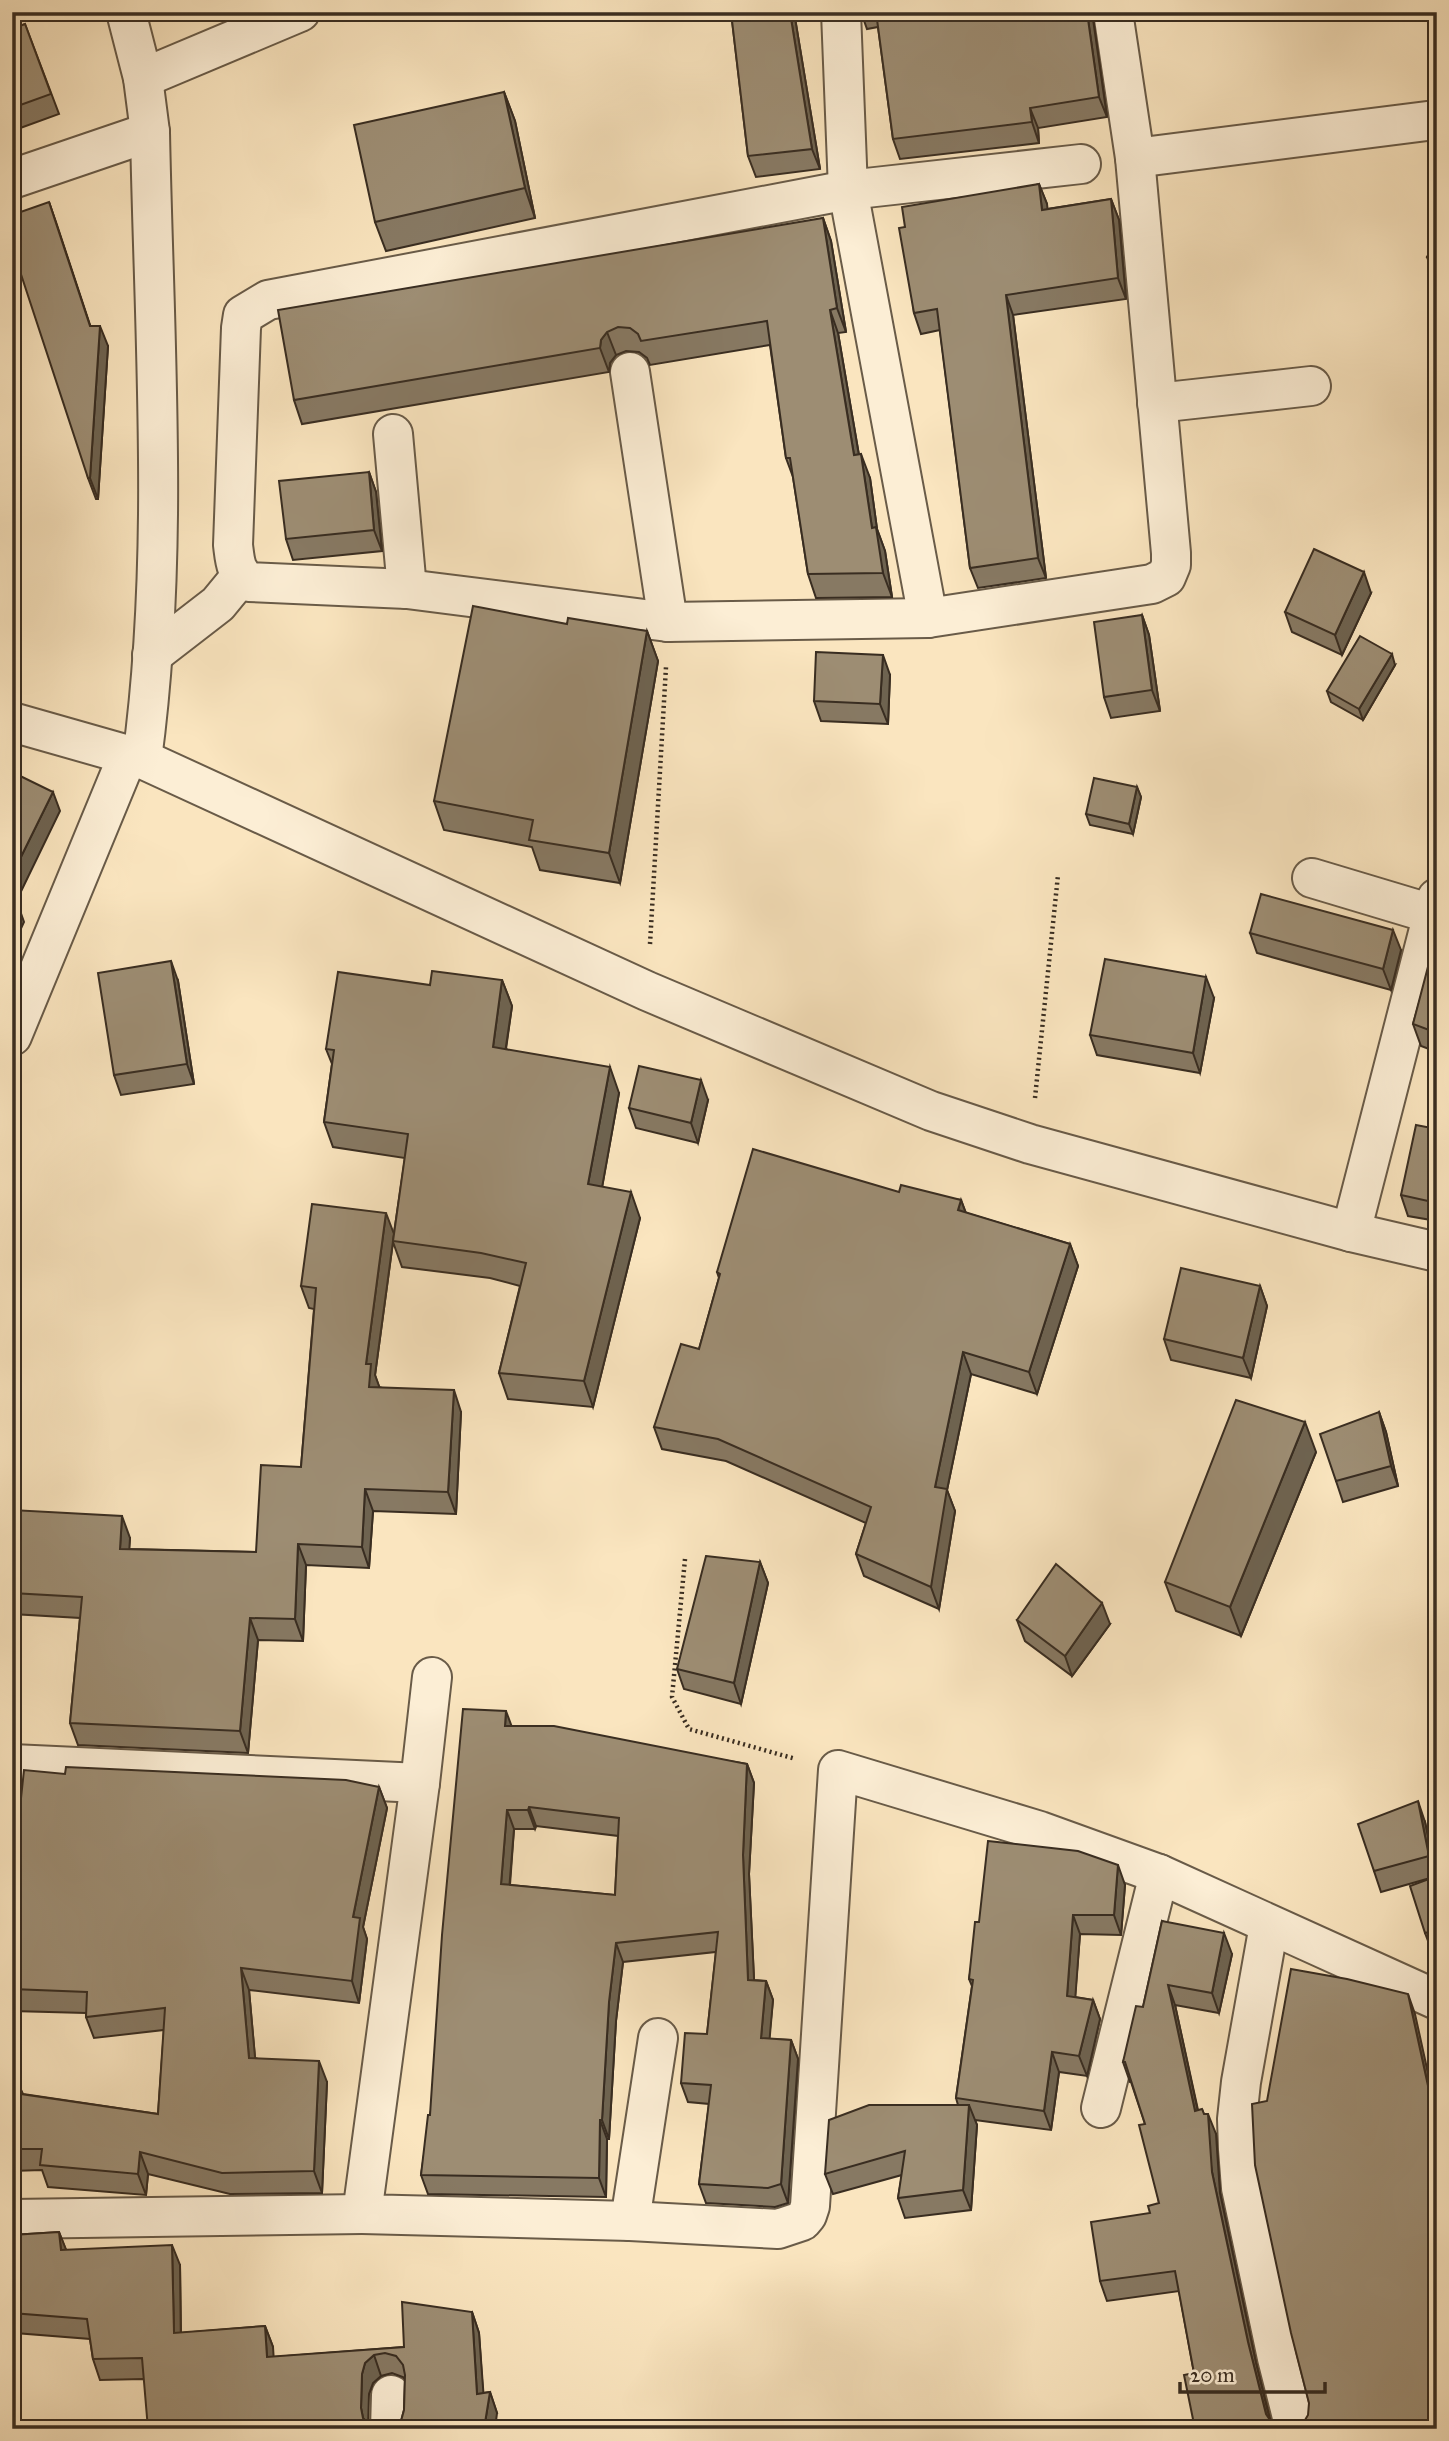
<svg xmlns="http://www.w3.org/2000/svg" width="1449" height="2441" viewBox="0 0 1449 2441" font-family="'IM FELL Great Primer',serif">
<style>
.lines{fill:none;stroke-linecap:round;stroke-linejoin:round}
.minor-casing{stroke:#695b48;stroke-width:42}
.path{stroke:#392d21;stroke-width:4.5;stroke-dasharray:2 3.5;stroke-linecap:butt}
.minor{stroke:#fceed5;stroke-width:38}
.wall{fill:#877963;stroke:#392d21;stroke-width:2;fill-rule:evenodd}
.shaded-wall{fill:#6e6350;stroke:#392d21;stroke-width:2}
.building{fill:#9d8d73;stroke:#392d21;stroke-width:2;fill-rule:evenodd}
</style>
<rect width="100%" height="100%" fill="#fae5bf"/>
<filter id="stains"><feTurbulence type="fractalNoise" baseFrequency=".00286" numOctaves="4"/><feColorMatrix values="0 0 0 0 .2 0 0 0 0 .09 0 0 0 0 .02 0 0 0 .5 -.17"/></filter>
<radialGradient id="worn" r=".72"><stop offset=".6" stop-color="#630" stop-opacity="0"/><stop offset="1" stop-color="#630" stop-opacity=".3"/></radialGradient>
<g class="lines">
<!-- minor casing -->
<g class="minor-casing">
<g id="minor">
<path d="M126 12 143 78 150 132C154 340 170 552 142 759"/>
<polyline points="841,12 848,190 928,618"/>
<polyline points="143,78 300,12"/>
<polyline points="1135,158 1435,120"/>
<path d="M1081 164 848 190 268 300 243 315 241 328 233 545C235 561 235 572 249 582L407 589 668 622 928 618 1152 584 1166 577 1171 565V553L1135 158 1113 12"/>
<polyline points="12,179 150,132"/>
<polyline points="630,372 668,622"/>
<polyline points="1157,403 1311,386"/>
<polyline points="393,434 407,589"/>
<polyline points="152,655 218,604 241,576"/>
<polyline points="12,722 142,759 647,991 931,1111 1030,1144 1351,1232 1437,1252"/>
<polyline points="1312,878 1432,914"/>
<polyline points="12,1036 128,755"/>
<polyline points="1351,1232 1437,898"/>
<polyline points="432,1677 420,1783 362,2214 630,2221 778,2229 802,2221 807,2215 810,2206 838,1770 1040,1831 1159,1874 1437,2000"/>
<polyline points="12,1764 420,1783"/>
<polyline points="1269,1925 1241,2082 1237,2119 1238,2149 1241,2188 1277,2358 1295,2429"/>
<polyline points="1101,2108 1159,1874"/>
<polyline points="12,2219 362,2214"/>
<polyline points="630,2221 658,2038"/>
<polyline points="390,2429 391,2395"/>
</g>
</g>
<!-- path -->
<g class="path">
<polyline points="650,944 666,667"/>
<polyline points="1035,1098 1058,875"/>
<polyline points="685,1559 672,1697 689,1729 796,1759"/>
</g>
<!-- minor -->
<use href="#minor" class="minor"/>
</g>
<!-- wall -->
<g class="wall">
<polygon points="731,12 794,12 820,169 756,177 748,156"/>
<polygon points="861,12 1092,12 1107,117 1038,128 1039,143 900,159 893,139 878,27 867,29"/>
<polygon points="25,24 59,114 12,131 12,29"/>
<polygon points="504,92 515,121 535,218 386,251 375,222"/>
<polygon points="1039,184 1047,204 1047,209 1111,199 1119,220 1126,299 1013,315 1046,578 978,588 970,568 940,330 921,334 914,313 905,227"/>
<polygon points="49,202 90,326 108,346 98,499 96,499 88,478"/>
<polygon points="823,218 831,241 846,332 838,333 859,455 870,478 877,529 885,551 892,597 816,598 808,574 793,477 786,458 770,345 650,365 647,358 639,352 626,351 616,355 610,363 609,372 302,424 294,400"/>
<polygon points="1437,242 1437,279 1435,277 1427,257"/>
<polygon points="369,472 376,492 382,551 293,560 286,539"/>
<polygon points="1371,593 1342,655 1292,632 1285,612"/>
<polygon points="1142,615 1149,635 1160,711 1111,718 1104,697"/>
<polygon points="567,624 647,631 658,661 620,883 540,870 532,847 444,830 434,801"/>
<polygon points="1395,665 1363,720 1331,702 1327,691"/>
<polygon points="890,675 888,724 821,721 814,701"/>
<polygon points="1137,787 1141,797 1133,834 1090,825 1086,814"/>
<polygon points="1250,933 1401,950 1391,990 1257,953"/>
<polygon points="1437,940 1437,1052 1421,1046 1413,1024"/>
<polygon points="502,980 512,1006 506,1049 619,1093 602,1187 640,1218 593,1407 508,1399 499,1373 520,1286 490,1278 402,1267 393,1242 375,1375 379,1387 461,1412 456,1514 373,1511 369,1568 306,1565 303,1641 258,1640 248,1753 78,1745 70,1723 80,1618 12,1614 12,1510 130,1538 129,1549 256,1552 301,1467 314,1309 309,1308 301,1286 394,1233 405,1158 333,1147 324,1122 332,1064 326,1049 430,985"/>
<polygon points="178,981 194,1084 121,1095 114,1075"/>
<polygon points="1214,998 1200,1073 1097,1055 1090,1035"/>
<polygon points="708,1100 698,1143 636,1128 629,1108"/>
<polygon points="1437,1129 1437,1221 1408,1216 1401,1195"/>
<polygon points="899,1192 961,1200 966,1213 1070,1244 1078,1266 1037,1394 971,1374 947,1490 955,1511 939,1609 864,1576 856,1554 866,1523 726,1461 662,1449 654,1427 699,1349 719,1278 717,1272"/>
<polygon points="1260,1286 1267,1306 1251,1378 1171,1360 1164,1339"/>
<polygon points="1379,1412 1386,1432 1398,1486 1343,1502 1336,1481"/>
<polygon points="1316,1452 1241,1636 1176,1611 1165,1582"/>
<polygon points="760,1562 768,1583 741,1704 684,1689 677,1669"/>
<polygon points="1017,1620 1110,1624 1072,1676 1025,1641"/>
<path d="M512 1726 747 1764 754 1783 749 1874 754 1980 766 1981 773 2000 769 2039 791 2040 798 2059 788 2203 775 2207 706 2203 699 2184 709 2104 688 2102 681 2083 707 2034 716 1952 623 1962 616 2021 609 2139H607L606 2197 428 2194 421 2175 430 2115ZM536 1826 618 1836 615 1895 510 1885 514 1829H535Z"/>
<polygon points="65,1774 379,1787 387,1808 363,1927 367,1939 359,2003 249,1990 255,2058 327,2082 322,2193 230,2194 148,2174 146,2195 48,2187 42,2170 12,2171 12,2074 23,2094 158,2114 164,2030 94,2038 86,2017 86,2013 12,2011 12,1854 15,1854"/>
<polygon points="1425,1822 1437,1876 1437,1952 1433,1954 1425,1933 1434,1877 1381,1892 1374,1871"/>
<polygon points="1125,1885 1121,1935 1080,1934 1075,1997 1093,2000 1100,2019 1087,2076 1059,2072 1051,2130 975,2120 977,2125 971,2210 905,2218 898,2198 902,2175 833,2194 825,2174 958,2105 956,2098 972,1986 969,1979 979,1922"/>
<polygon points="1162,1921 1232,1954 1219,2013 1175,2005 1198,2110 1204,2114 1216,2134 1220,2193 1256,2363 1271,2422 1194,2373 1179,2291 1107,2301 1100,2281 1159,2203 1145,2124 1131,2082 1130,2082 1123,2062 1143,2007"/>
<polygon points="59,2232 66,2250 180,2265 181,2333 265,2326 273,2347 273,2357 404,2347 472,2312 479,2333 483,2393 490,2392 497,2413 392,2428 401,2421 404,2410 405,2379 403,2377 392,2373 381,2376 373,2383 369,2394 143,2379 100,2380 93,2359 90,2339 15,2333 12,2324 12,2235"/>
</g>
<!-- shaded-wall -->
<g class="shaded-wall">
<polygon points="790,12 794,12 820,169 812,149"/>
<polygon points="1087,12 1092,12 1107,117 1099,97"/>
<polygon points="504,92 515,121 535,218 525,188"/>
<polygon points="1030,108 1038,128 1039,143 1032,122"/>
<polygon points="1039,184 1047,204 1050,230 1042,210"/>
<polygon points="1111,199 1119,220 1126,299 1118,278"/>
<polygon points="49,202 56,222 97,346 90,326"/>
<polygon points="823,218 831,241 846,332 837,308"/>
<polygon points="1006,295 1013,315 1046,578 1038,558"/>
<polygon points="830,310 838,333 863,479 854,455"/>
<polygon points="100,326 108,346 98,499 90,478"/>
<polygon points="607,332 616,355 610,363 609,372 600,348 601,340"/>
<polygon points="861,454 870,478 877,529 885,551 892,597 883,573 872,528"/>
<polygon points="369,472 376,492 382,551 374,530"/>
<polygon points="1364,572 1371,593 1342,655 1335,635"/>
<polygon points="1142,615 1149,635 1160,711 1152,690"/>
<polygon points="647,631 658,661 620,883 609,853"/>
<polygon points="1392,654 1395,665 1363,720 1359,709"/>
<polygon points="883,655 890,675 888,724 880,704"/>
<polygon points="1137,787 1141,797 1133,834 1129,824"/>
<polygon points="53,792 60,811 12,910 12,875"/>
<polygon points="17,902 24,922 12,948 12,912"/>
<polygon points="1393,930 1401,950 1391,990 1383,969"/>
<polygon points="171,961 178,981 194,1084 187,1064"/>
<polygon points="1206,977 1214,998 1200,1073 1193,1053"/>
<polygon points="502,980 512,1006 502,1073 493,1047"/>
<polygon points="610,1067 619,1093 598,1210 588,1184"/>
<polygon points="701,1080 708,1100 698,1143 691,1123"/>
<polygon points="631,1192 640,1218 593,1407 584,1381"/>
<polygon points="961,1200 969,1222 958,1210"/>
<polygon points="386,1213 394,1234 375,1375 379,1386 377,1408 369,1387 366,1364"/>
<polygon points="1070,1244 1078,1266 1037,1394 1029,1372"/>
<polygon points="1260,1286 1267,1306 1251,1378 1243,1358"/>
<polygon points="963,1352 971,1374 947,1490 955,1511 939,1609 931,1587 935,1487"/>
<polygon points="454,1390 461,1412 456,1514 448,1492"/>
<polygon points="1379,1412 1386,1432 1398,1486 1391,1466"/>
<polygon points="1305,1422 1316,1452 1241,1636 1230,1607"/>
<polygon points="365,1489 373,1511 369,1568 362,1547"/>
<polygon points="122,1516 130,1538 128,1571 120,1549"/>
<polygon points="298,1544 306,1565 303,1641 295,1619"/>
<polygon points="760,1562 768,1583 741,1704 734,1683"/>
<polygon points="1102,1603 1110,1624 1072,1676 1065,1656"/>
<polygon points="250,1618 258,1640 248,1753 240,1731"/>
<polygon points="506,1711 513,1730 505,1726"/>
<polygon points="747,1764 754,1783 749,1874 755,1999 748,1980 743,1855"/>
<polygon points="379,1787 387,1808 363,1927 367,1939 359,2003 352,1981 353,1917"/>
<polygon points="1418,1801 1425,1822 1436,1876 1429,1856"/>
<polygon points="529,1807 536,1826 535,1829 528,1810"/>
<polygon points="507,1810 514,1829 508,1903 501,1884"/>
<polygon points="1118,1865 1125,1885 1121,1935 1114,1915"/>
<polygon points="1073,1915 1080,1934 1074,2015 1067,1996"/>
<polygon points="1224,1933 1232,1954 1219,2013 1212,1993"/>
<polygon points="616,1943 623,1962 616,2021 609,2139 602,2120 609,2002"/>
<polygon points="241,1968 249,1990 257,2079 249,2058"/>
<polygon points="766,1981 773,2000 768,2057 761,2038"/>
<polygon points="1168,1985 1175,2005 1202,2131 1195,2111"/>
<polygon points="1408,1994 1415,2014 1437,2114 1437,2127"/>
<polygon points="1093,2000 1100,2019 1087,2076 1079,2056"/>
<polygon points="791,2040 798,2059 788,2203 781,2184"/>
<polygon points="1052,2052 1059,2072 1051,2130 1044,2111"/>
<polygon points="319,2061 327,2082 322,2193 314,2171"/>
<polygon points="15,2074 23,2095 13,2093"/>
<polygon points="969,2105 977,2125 971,2210 963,2190"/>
<polygon points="1202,2109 1209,2128 1208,2114 1216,2134 1220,2193 1256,2363 1272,2429 1266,2414 1248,2342 1212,2172"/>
<polygon points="600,2120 607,2139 606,2197 599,2178"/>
<polygon points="140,2152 148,2174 146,2195 138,2174"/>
<polygon points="59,2232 67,2252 61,2250"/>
<polygon points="172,2245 180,2265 181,2353 174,2333"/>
<polygon points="472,2312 479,2333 485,2414 477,2394"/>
<polygon points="265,2326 273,2347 275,2378 267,2357"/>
<polygon points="374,2355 381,2376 373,2383 369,2394 368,2429 363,2418 361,2408 362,2374 365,2363"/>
<polygon points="490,2392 497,2413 495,2429 484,2429"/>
</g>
<!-- building -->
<g class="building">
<polygon points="731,12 790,12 812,149 748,156"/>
<polygon points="876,12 1087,12 1099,97 1030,108 1032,122 893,139"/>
<polygon points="25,24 51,94 12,108 12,29"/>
<polygon points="504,92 525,188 375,222 354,125"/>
<polygon points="1039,184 1042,210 1111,199 1118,278 1006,295 1038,558 970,568 937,309 914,313 899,228 905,227 902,207"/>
<polygon points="49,202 90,326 100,326 90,478 88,478 12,247 12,215"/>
<polygon points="823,218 837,308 830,310 854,455 861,454 872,528 876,527 883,573 808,574 790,458 786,458 767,321 641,341 638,334 630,328 618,327 607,332 601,340 600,348 294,400 278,310"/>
<polygon points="1437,242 1437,263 1427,257"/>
<polygon points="369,472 374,530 286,539 279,481"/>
<polygon points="1314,549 1364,572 1335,635 1285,612"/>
<polygon points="473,606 567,624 568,618 647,631 609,853 529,840 533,820 434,801"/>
<polygon points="1142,615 1152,690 1104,697 1094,622"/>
<polygon points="1360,636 1392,654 1359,709 1327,691"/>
<polygon points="816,652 883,655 880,704 814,701"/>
<polygon points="12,772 53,792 12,875"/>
<polygon points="1094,778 1137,787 1129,824 1086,814"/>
<polygon points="1261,894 1393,930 1383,969 1250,933"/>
<polygon points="12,900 17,902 12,912"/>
<polygon points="1435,940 1437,940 1437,1033 1413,1024"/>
<polygon points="1105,959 1206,977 1193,1053 1090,1035"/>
<polygon points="171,961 187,1064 114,1075 98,973"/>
<polygon points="432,971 502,980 493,1047 610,1067 588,1184 631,1192 584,1381 499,1373 526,1263 481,1253 393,1241 408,1134 324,1122 334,1050 326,1049 338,972 430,985"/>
<polygon points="639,1066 701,1080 691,1123 629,1108"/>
<polygon points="1416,1125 1437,1129 1437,1203 1401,1195"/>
<polygon points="753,1149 899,1192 901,1185 961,1200 958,1210 1070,1244 1029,1372 963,1352 935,1487 947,1489 931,1587 856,1554 871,1507 718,1439 654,1427 681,1344 699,1349 720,1274 717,1272"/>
<polygon points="312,1204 386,1213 366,1364 371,1364 369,1387 454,1390 448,1492 365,1489 362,1547 298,1544 295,1619 250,1618 240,1731 70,1723 82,1597 12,1593 12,1510 122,1516 120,1549 256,1552 261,1465 301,1467 316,1288 301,1286"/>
<polygon points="1181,1268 1260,1286 1243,1358 1164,1339"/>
<polygon points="1236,1400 1305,1422 1230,1607 1165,1582"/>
<polygon points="1379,1412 1391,1466 1336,1481 1320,1434"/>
<polygon points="706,1556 760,1562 734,1683 677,1669"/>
<polygon points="1056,1564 1102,1603 1065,1656 1017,1620"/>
<path d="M463 1709 506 1711 505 1726H554L747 1764 743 1855 748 1980 766 1981 761 2038 791 2040 781 2184 768 2188 699 2184 711 2085 681 2083 685 2033 707 2034 718 1932 616 1943 609 2002 602 2120H600L599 2178 421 2175 428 2115H430L442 1935ZM529 1807 619 1818 615 1895 501 1884 507 1810H528Z"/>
<polygon points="66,1767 346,1780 379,1787 353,1917 360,1918 352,1981 241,1968 249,2058 319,2061 314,2171 222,2173 140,2152 138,2174 40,2165 42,2149 12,2149 12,2074 15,2074 13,2093 158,2114 165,2008 86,2017 87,1992 12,1989 12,1854 15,1854 24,1770 65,1774"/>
<polygon points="1418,1801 1429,1856 1374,1871 1358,1824"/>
<polygon points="988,1841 1078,1851 1118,1865 1114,1915 1073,1915 1067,1996 1093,2000 1079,2056 1052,2052 1044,2111 956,2098 973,1980 969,1979 975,1922 979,1922"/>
<polygon points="1437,1876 1437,1930 1425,1933 1410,1886"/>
<polygon points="1162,1921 1224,1933 1212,1993 1168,1985 1195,2111 1202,2109 1204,2114 1208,2114 1212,2172 1248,2342 1266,2414 1272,2423 1280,2429 1195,2429 1184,2375 1194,2373 1175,2271 1100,2281 1091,2222 1150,2213 1148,2206 1159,2203 1139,2125 1145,2124 1125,2062 1123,2062 1136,2006 1143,2007"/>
<polygon points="1291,1969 1347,1979 1408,1994 1437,2127 1437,2429 1295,2429 1302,2425 1308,2415 1309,2403 1291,2333 1255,2165 1252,2104 1267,2101"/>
<polygon points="869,2105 969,2105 963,2190 898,2198 905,2151 825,2174 829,2120"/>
<polygon points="59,2232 61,2250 172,2245 174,2333 265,2326 267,2357 404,2347 402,2302 472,2312 477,2394 490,2392 484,2429 390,2429 392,2428 401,2421 404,2410 405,2375 403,2365 396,2356 385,2353 374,2355 365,2363 362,2374 361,2408 363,2418 372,2428 376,2429 148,2429 142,2358 93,2359 87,2319 12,2313 12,2235"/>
<polygon points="52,2421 52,2429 13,2429"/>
<polygon points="1090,2425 1091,2429 1033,2429"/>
</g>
<!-- margin -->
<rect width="1449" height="2441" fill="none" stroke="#fae5bf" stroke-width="42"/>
<rect x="14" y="14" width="1421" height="2413" fill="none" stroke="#392d21" stroke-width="3.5"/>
<rect x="21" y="21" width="1407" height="2399" fill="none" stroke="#392d21" stroke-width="2"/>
<!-- scale -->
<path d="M1180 2382v10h145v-10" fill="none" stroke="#392d21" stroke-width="3.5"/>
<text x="1190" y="2382" font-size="21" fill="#392d21" stroke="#fceed5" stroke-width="5" paint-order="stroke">20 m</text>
<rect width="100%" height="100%" filter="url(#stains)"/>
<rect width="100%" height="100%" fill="url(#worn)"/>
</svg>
